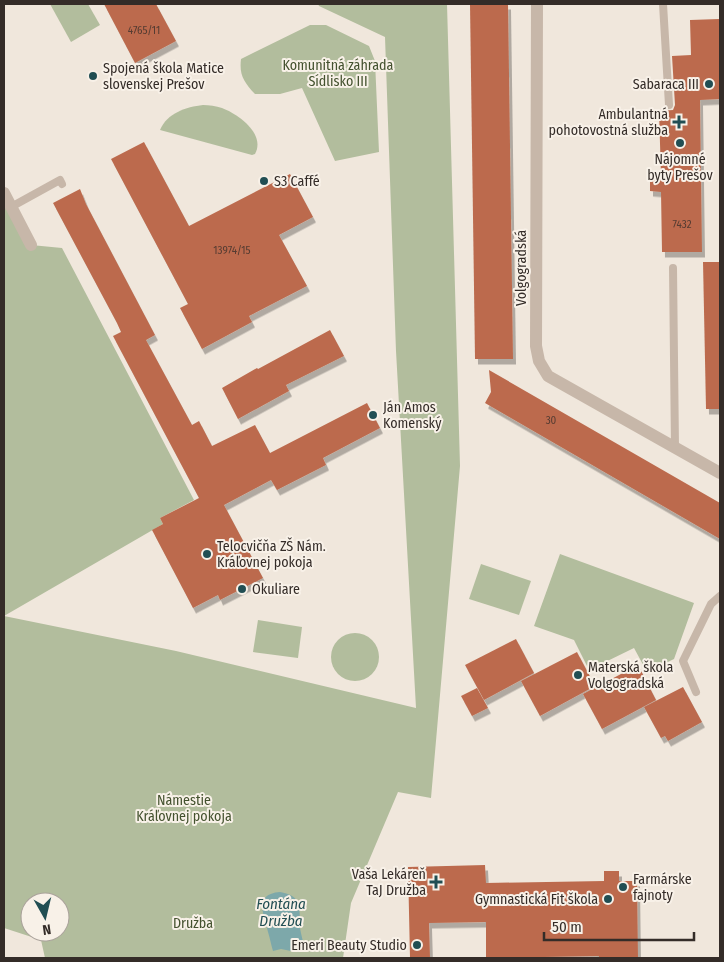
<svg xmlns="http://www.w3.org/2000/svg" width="724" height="962" viewBox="0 0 724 962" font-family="'Fira Sans Condensed',sans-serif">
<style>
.green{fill:#b2bd9d;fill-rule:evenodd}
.water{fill:#7da8aa}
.building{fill:#bc6b4e;filter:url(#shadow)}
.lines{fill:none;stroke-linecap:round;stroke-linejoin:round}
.service{stroke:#c7b7a9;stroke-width:8}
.minor{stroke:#c7b7a9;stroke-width:12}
.poi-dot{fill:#214e53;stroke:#f8f1e8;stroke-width:2}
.labels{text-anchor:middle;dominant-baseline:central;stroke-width:4;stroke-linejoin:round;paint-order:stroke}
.number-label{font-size:11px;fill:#563c32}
.park-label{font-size:14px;fill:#43512e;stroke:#f8f1e8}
.poi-label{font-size:14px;fill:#342c28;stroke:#f8f1e8;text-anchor:start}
.street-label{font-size:14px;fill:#342c28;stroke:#f8f1e8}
.water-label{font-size:15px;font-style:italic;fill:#214e53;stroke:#f8f1e8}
</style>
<defs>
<filter id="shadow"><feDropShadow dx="3" dy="5.5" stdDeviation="0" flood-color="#0004"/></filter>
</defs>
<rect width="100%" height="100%" fill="#f0e7dc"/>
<!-- green -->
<g class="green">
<polygon points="50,4 88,4 100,25 71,42"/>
<path d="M318 4H447L460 466 431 798 398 792 351 903 343 958H45L41 940 4 928V193L31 245 62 248 194 500 160 518 163 524 4 616 176 651 416 708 396 351 385 37 319 6ZM30 902H60V932H30Z"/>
<path d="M310 25H326L369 46 375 61 379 152 335 161 302 88 280 94H255C244 82 239 75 241 59Z"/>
<path d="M203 105C209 105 216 106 222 108 238 114 266 134 255 154L252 155 160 130C167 113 186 107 203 105Z"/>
<polygon points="560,554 694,603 674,659 647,672 634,648 589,670 574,640 534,626"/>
<polygon points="481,564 531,581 519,615 469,599"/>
<polygon points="258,620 302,627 298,658 253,652"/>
<circle cx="355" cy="657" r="24"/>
</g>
<!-- water -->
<path class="water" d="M280 892C304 896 299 909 300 928 301 934 303 941 304 947L291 951 281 949 273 951C271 945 270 938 268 932 264 915 253 894 280 892Z"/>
<!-- building -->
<g class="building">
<polygon points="104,4 156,4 176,41 135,63"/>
<polygon points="470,4 508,4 513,359 475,359"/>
<polygon points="719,19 720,99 700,100 702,252 662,252 661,192 650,191 650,176 661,176 659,111 673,110 675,105 672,56 691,55 690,20"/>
<polygon points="144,142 189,226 290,174 313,217 279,235 307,286 249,316 252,322 202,349 180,308 188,304 111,159"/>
<polygon points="80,189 86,204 155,335 146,340 192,425 199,421 212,446 255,425 270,453 367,403 380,428 323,458 326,465 277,490 271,480 224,505 263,578 220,600 218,595 193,608 152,530 163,524 160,518 199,498 113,336 121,332 117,323 53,203"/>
<polygon points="703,262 720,262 720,409 706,409"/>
<polygon points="330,330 344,356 286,385 289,391 238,419 222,388 257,368 258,369"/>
<polygon points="489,370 720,503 720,539 485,403 491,392"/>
<polygon points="516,639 534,673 484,700 465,665"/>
<polygon points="577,652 595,686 540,716 521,681"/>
<polygon points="638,665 656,700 602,729 583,694"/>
<polygon points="683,687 702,722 668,741 665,736 661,738 644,707"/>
<polygon points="477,688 488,708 472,716 461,696"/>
<polygon points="485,865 486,883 604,881 604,871 619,871 619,881 637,881 638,958 599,958 599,956 486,958 486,922 429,923 430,958 410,958 408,867"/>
</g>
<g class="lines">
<!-- service -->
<g class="service">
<polyline points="663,4 669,105"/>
<polyline points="11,207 60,180 62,184"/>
<polyline points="673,268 675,448"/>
<polyline points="696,692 683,661 711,604 720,596"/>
</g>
<!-- minor -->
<g class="minor">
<polyline points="537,4 536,346 539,361 548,376 720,473"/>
<polyline points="4,193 31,245"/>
</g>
</g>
<!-- markers -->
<g class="poi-dot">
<circle cx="93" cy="76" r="5"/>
<circle cx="709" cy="84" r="5"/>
<path d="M676.5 114.5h5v5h5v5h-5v5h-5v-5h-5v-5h5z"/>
<circle cx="680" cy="143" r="5"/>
<circle cx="264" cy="181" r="5"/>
<circle cx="373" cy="415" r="5"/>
<circle cx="207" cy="554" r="5"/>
<circle cx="242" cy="589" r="5"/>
<circle cx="578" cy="675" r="5"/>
<path d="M433.5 874.5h5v5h5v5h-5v5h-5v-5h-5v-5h5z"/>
<circle cx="623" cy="887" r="5"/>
<circle cx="608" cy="899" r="5"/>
<circle cx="417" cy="945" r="5"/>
</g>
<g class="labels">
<!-- number labels -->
<g class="number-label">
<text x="144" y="30">4765/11</text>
<text x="682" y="224">7432</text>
<text x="232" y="250">13974/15</text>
<text x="551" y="420">30</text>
</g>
<!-- park labels -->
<g class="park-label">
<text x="338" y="65">Komunitná záhrada<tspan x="338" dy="16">Sídlisko III</tspan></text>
<text x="184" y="800">Námestie<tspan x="184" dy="16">Kráľovnej pokoja</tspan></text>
<text x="193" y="923">Družba</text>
</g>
<!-- poi labels -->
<g class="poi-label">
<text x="103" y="68">Spojená škola Matice<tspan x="103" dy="16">slovenskej Prešov</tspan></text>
<text x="699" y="84" text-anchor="end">Sabaraca III</text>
<text x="668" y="114" text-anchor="end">Ambulantná<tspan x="668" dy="16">pohotovostná služba</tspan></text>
<text x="680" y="159" text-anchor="middle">Nájomné<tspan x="680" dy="16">byty Prešov</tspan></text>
<text x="274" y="181">S3 Caffé</text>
<text x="383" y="407">Ján Amos<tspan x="383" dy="16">Komenský</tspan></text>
<text x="217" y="546">Telocvičňa ZŠ Nám.<tspan x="217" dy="16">Kráľovnej pokoja</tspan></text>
<text x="252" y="589">Okuliare</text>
<text x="588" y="667">Materská škola<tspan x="588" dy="16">Volgogradská</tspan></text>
<text x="426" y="874" text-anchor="end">Vaša Lekáreň<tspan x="426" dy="16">TaJ Družba</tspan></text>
<text x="633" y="879">Farmárske<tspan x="633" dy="16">fajnoty</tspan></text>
<text x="598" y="899" text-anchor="end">Gymnastická Fit škola</text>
<text x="407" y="945" text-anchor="end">Emeri Beauty Studio</text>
</g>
<!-- street labels -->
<g class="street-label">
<text transform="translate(521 268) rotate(-90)">Volgogradská</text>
</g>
<!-- water labels -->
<g class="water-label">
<text x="281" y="904">Fontána<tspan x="281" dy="17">Družba</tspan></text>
</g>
</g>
<!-- border -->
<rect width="724" height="962" fill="none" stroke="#342c28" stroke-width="10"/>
<!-- north arrow -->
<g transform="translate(45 917) rotate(172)"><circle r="24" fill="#f8f1e8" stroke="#aaa29b"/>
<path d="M0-4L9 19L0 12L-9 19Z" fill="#214e53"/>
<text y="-8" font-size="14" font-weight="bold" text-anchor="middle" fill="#342c28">N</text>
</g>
<!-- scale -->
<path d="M544 932v8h150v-8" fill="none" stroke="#342c28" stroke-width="2.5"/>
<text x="552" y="932" font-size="15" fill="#342c28" stroke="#f8f1e8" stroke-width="4" paint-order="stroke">50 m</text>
</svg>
